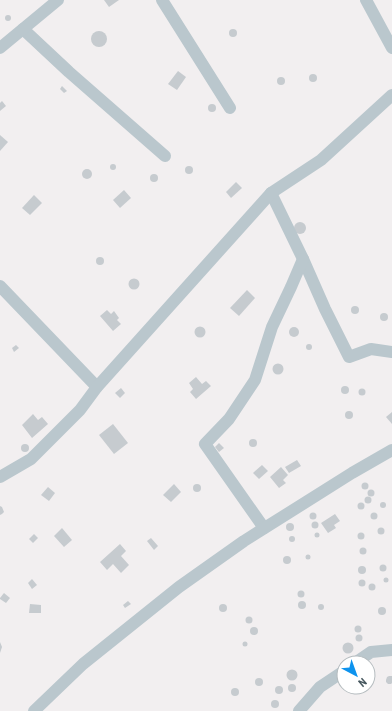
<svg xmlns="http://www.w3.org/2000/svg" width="392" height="711" viewBox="0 0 392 711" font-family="'Roboto Condensed',sans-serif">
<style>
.building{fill:#c6cbcf}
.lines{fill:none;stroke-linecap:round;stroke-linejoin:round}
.minor{stroke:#bac7cd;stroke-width:12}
</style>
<rect width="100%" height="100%" fill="#f2eff0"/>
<!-- building -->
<g class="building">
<polygon points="104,0 119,0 109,7"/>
<circle cx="8" cy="18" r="3"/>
<circle cx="233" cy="33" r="4"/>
<circle cx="99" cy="39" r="8"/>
<polygon points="178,71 186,77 177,90 168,84"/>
<circle cx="313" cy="78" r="4"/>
<circle cx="281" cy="81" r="4"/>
<polygon points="62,86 67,91 64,93 60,89"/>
<polygon points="2,101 6,106 0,111 0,103"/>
<circle cx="212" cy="108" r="4"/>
<polygon points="0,135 8,142 0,151"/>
<circle cx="113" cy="167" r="3"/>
<circle cx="189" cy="170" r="4"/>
<circle cx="87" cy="174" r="5"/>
<circle cx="154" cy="178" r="4"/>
<polygon points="236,182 242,188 231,198 226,192"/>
<polygon points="124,190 131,198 120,208 113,200"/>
<polygon points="34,195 42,203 30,215 22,208"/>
<circle cx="300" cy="228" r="6"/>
<circle cx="100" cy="261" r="4"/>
<circle cx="134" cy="284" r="5.5"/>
<polygon points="247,290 255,298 239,316 230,308"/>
<circle cx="355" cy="310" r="4"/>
<polygon points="107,310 111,314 114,311 119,318 117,320 121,324 113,331 100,316"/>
<circle cx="384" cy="317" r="4"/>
<circle cx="200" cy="332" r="5.5"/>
<circle cx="294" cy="332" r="5"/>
<circle cx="309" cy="347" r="3"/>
<polygon points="16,345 19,348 14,352 12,348"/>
<circle cx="278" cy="369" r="5.5"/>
<polygon points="196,377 202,384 206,381 211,386 196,399 190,392 193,389 189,383"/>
<circle cx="345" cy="390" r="4"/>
<polygon points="121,388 125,393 120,398 115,393"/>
<circle cx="362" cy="392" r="3.5"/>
<circle cx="349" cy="415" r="4"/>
<polygon points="392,412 392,424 386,417"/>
<polygon points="33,414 38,420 42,417 48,424 32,438 22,425"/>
<polygon points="113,424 128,443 114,454 99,435"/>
<circle cx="253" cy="443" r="4"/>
<polygon points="219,443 224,448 219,452 215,447"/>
<circle cx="25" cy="448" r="4"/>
<polygon points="297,460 301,466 289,473 285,467"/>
<polygon points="262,465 268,471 259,479 253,473"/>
<polygon points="281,467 288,475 283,480 286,483 279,488 270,477"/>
<circle cx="365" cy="486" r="3.5"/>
<circle cx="197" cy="488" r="4"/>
<polygon points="174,484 181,492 171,502 163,495"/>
<polygon points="48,487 55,493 49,501 41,495"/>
<circle cx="371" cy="493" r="3.5"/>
<circle cx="368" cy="500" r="3.5"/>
<circle cx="383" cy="505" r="3"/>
<circle cx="361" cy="506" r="3.5"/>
<polygon points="0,506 2,507 4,512 2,514 0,515"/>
<circle cx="374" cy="516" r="3.5"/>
<circle cx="313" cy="516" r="3.5"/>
<polygon points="335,514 340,521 334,525 336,528 328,533 321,523"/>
<circle cx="315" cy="525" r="3.5"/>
<circle cx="290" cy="527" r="4"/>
<circle cx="381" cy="531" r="3.5"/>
<polygon points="62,528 72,540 64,547 54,536"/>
<circle cx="317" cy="535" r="2.5"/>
<circle cx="361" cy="536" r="3.5"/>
<polygon points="34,534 38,538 33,543 29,539"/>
<circle cx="292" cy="539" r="3"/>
<polygon points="151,538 158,546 154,550 147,541"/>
<polygon points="120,544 126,551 121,556 129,565 121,573 113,564 107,570 100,562"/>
<circle cx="363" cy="551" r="3.5"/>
<circle cx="308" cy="557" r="2.5"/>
<circle cx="287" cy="560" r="4"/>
<circle cx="383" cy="568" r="3.5"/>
<circle cx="362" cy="570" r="4"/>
<circle cx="386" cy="580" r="2.5"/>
<polygon points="32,579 37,585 32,589 28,583"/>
<circle cx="362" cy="583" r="3.5"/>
<circle cx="372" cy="587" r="3.5"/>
<circle cx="301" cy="594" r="3.5"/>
<polygon points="4,593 10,598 6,603 0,599 0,598"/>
<polygon points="128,601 131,604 125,608 123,605"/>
<circle cx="302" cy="605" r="4"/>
<circle cx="321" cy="607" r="3"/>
<polygon points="30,604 41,605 41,613 29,613"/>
<circle cx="223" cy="608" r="4"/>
<circle cx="382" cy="611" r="4"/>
<circle cx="249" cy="620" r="3.5"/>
<circle cx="358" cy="629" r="3.5"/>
<circle cx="254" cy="631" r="4"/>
<circle cx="359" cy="638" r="3.5"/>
<circle cx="245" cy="644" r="2.5"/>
<polygon points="0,642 2,647 0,653"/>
<circle cx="348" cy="648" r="5.5"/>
<circle cx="292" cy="675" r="5.5"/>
<polygon points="389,676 392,676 392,683 391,684 388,684 386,682 386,680 387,677"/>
<circle cx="259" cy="682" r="4"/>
<circle cx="292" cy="688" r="4"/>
<circle cx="279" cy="690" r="4"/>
<circle cx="235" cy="692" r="4"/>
<circle cx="275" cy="704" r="4"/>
</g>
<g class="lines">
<!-- minor -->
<g class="minor">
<polyline points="162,0 230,108"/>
<polyline points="366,0 392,48"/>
<polyline points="23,29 69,72 165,156"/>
<polyline points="0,48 58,0"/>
<polyline points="271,193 303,259 325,309 349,357 371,349 392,352"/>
<polyline points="0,286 97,387"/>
<polyline points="0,477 31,459 80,410 97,387 271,193 321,160 392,95"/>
<polyline points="264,528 205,444 229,419 255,380 272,327 291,287 303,259"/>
<polyline points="355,663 371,652 392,650"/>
<polyline points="34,711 83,664 179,587 244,541 352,473 392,450"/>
<polyline points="299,711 320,687 344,671"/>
</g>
</g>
<!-- north arrow -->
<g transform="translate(356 675) rotate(139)"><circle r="19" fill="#ffffff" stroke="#b5bcbf"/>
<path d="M0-3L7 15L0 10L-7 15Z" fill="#0d93ee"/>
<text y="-6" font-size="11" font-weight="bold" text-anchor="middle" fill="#46575e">N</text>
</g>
</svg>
